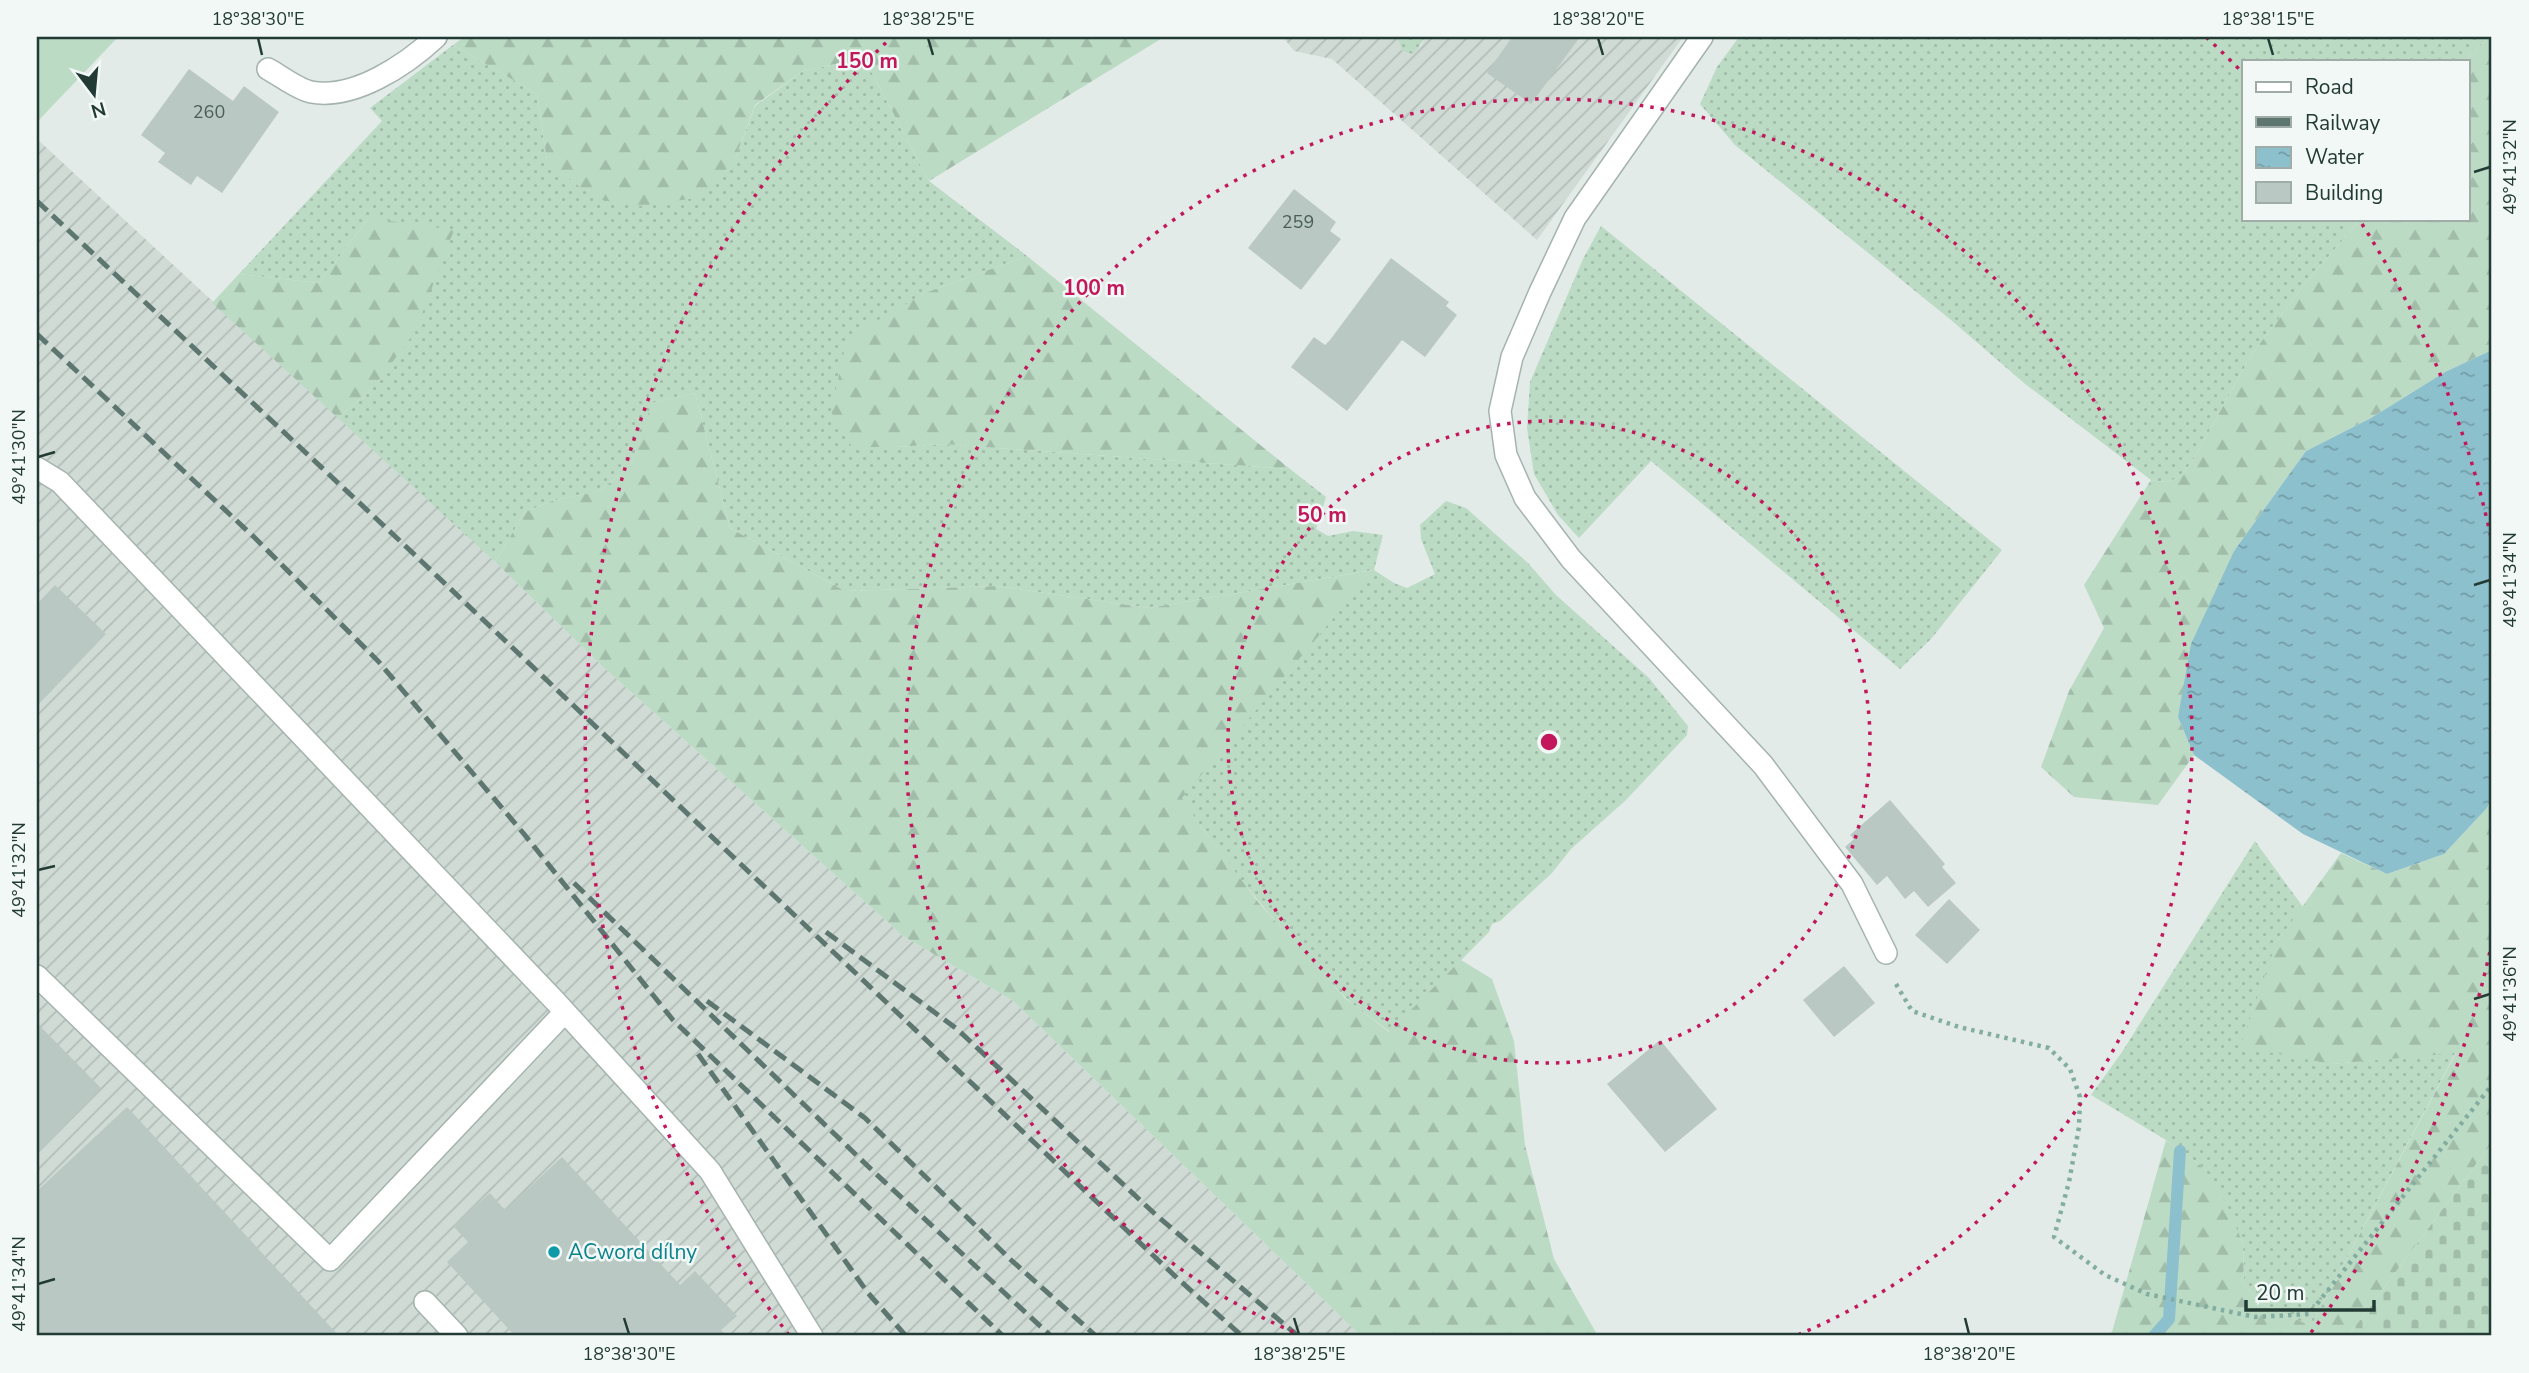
<svg xmlns="http://www.w3.org/2000/svg" width="2529" height="1373" viewBox="0 0 2529 1373" font-family="'Nunito Sans',sans-serif">
<style>
.industrial{fill:url(#industrial-furrows)}
.grass{fill:url(#grass-dots)}
.forest{fill:url(#forest-firs)}
.cemetery{fill:url(#cemetery-stones)}
.garden{fill:#bcdbc5}
.water{fill:url(#water-ripples)}
.lines{fill:none;stroke-linecap:round;stroke-linejoin:round}
.stream{stroke:#8dc0cd;stroke-width:12}
.building{fill:#bac8c3}
.minor-casing{stroke:#a5b3ae;stroke-width:24}
.path{stroke:#84ada1;stroke-width:4.5;stroke-dasharray:3.5 5;stroke-linecap:butt}
.minor{stroke:#fff;stroke-width:21}
.rail{stroke:#5d7670;stroke-width:5;stroke-dasharray:14 7;stroke-linecap:butt}
.ticks{fill:none;stroke:#233b35;stroke-width:2.5}
.ring{fill:none;stroke:#c2185b;stroke-width:3.5;stroke-dasharray:3.5 7}
.culture-dot{fill:#0f9aa8;stroke:#f2f8f5;stroke-width:2.5}
.labels{text-anchor:middle;dominant-baseline:central;stroke-width:5;stroke-linejoin:round;paint-order:stroke}
.number-label{font-size:18px;fill:#495e58}
.culture-label{font-size:21px;fill:#0d838f;stroke:#f2f8f5;text-anchor:start}
.centre{fill:#c2185b;stroke:#f2f8f5;stroke-width:3.5}
.ring-label{font-size:21px;text-anchor:middle;font-weight:bold;fill:#c2185b;stroke:#f2f8f5;stroke-width:5;stroke-linejoin:round;paint-order:stroke}
.neatline{fill:none;stroke:#233b35;stroke-width:2.5}
.ticks-label{font-size:18px;text-anchor:middle;fill:#233b35}
</style>
<defs>
<pattern id="industrial-furrows" width="10" height="10" patternUnits="userSpaceOnUse" patternTransform="scale(1.75)"><rect width="10" height="10" fill="#d0dbd6"/><path d="M-1 1l2-2M0 10L10 0M9 11l2-2" fill="none" stroke="#b2bdb8"/></pattern>
<pattern id="grass-dots" width="8" height="8" patternUnits="userSpaceOnUse" patternTransform="scale(1.75)"><rect width="8" height="8" fill="#bcdbc5"/><path d="M2 2h.1M6 6h.1" fill="none" stroke="#a1bdaa" stroke-width="1.8" stroke-linecap="round"/></pattern>
<pattern id="forest-firs" width="22" height="20" patternUnits="userSpaceOnUse" patternTransform="scale(1.75)"><rect width="22" height="20" fill="#bcdbc5"/><path d="M5 1l3.5 6h-7zM16 11l3.5 6h-7z" fill="#a1bdaa"/></pattern>
<pattern id="cemetery-stones" width="16" height="16" patternUnits="userSpaceOnUse" patternTransform="scale(1.75)"><rect width="16" height="16" fill="#bcdbc5"/><path d="M2 7V4a2 2 0 0 1 4 0v3zM10 15v-3a2 2 0 0 1 4 0v3z" fill="#a1bdaa"/></pattern>
<pattern id="water-ripples" width="26" height="14" patternUnits="userSpaceOnUse" patternTransform="scale(1.75)"><rect width="26" height="14" fill="#8dc0cd"/><path d="M2 4q2-2 4 0t4 0M15 11q2-2 4 0t4 0" fill="none" stroke="#739da7"/></pattern>
</defs>
<rect width="100%" height="100%" fill="#e2ebe7"/>
<!-- industrial -->
<g class="industrial">
<polygon points="1283,37 1397,37 1402,51 1421,46 1426,37 1683,37 1537,240 1332,59 1294,51"/>
<polygon points="37,139 495,562 601,665 903,936 1012,1000 1361,1336 37,1336 37,412 41,410 37,406"/>
</g>
<!-- grass -->
<g class="grass">
<polygon points="1397,37 1426,37 1413,54 1402,51"/>
<path d="M1739 37H2490L2464 61H2244V219H2361L2307 281 2252 354 2192 462C2179 478 2174 485 2151 480L2024 383 1951 320 1735 145 1700 104 1717 67Z"/>
<path d="M453 45 537 94 547 161 735 159 755 106 803 71 864 58 929 181 1027 256 925 293 896 447 943 444 1290 469 1326 497 1316 529 1328 536 1353 531 1383 535 1374 570 1394 583 1407 588 1435 574 1421 539 1420 525 1446 501 1466 508 1528 563 1556 595 1649 678 1688 726 1687 735 1626 800 1571 849 1552 873 1500 921 1492 924 1489 932 1390 1032C1375 1020 1357 1009 1344 996 1284 935 1229 868 1181 798L1373 570 1149 608 997 586 845 591 730 528 695 393 653 403 630 467 599 491 552 501 525 512 495 562 338 418 372 389 369 218 319 283 239 274 382 121 370 108Z"/>
<polygon points="1601,226 2002,550 1931,639 1900,669 1651,461 1579,538 1558,515 1534,474 1527,428 1530,382 1583,259"/>
<polygon points="2255,841 2303,907 2276,943 2332,1064 2456,1052 2311,1326 2259,1302 2244,1284 2243,1243 2204,1168 2166,1140 2091,1095 2122,1052"/>
</g>
<!-- forest -->
<g class="forest">
<polygon points="464,37 1164,37 929,181 864,58 803,71 755,105 735,159 703,197 640,206 595,199 547,161 537,94 453,45"/>
<path d="M2490 37H2492V350L2445 372 2371 418 2306 451 2234 551 2178 717 2194 755 2158 805 2074 797 2041 767 2069 691 2104 628 2084 585 2151 480C2174 485 2179 478 2192 462L2252 354 2307 281 2361 219H2468V61H2464Z"/>
<polygon points="369,218 454,230 415,332 372,389 338,418 212,303 239,274 319,283"/>
<polygon points="1027,256 1290,469 943,444 896,447 852,447 831,412 847,338 925,293"/>
<polygon points="695,393 730,528 845,591 997,586 1149,608 1374,570 1182,798 1202,828 1259,903 1345,998 1389,1032 1461,960 1492,979 1514,1041 1525,1145 1554,1259 1598,1336 1361,1336 1012,1000 903,936 601,665 495,562 525,512 552,501 599,491 630,467 652,403"/>
<polygon points="2492,797 2492,1143 2348,1336 2103,1336 2112,1332 2166,1140 2204,1168 2228,1207 2243,1244 2244,1284 2259,1302 2311,1326 2456,1053 2332,1064 2240,1047 2276,943 2341,853 2387,874 2444,854 2487,808"/>
</g>
<!-- cemetery -->
<polygon class="cemetery" points="2492,1143 2492,1336 2348,1336"/>
<!-- garden -->
<polygon class="garden" points="37,37 118,37 37,122"/>
<!-- water -->
<polygon class="water" points="2492,350 2492,797 2487,808 2444,854 2387,874 2303,834 2194,755 2178,717 2191,644 2234,551 2306,451 2371,418 2445,372"/>
<g class="lines">
<!-- stream -->
<polyline class="stream" points="2154,1336 2169,1319 2180,1151"/>
</g>
<!-- building -->
<g class="building">
<polygon points="1512,37 1580,37 1531,104 1487,73"/>
<polygon points="189,69 233,101 244,86 279,112 222,193 197,176 191,185 158,162 165,153 141,135"/>
<polygon points="1294,189 1336,222 1330,231 1341,239 1301,290 1248,248"/>
<polygon points="1391,258 1449,302 1446,306 1457,315 1425,357 1402,340 1347,411 1291,367 1314,337 1325,345 1330,340"/>
<polygon points="55,585 106,634 37,706 37,604"/>
<polygon points="1890,800 1945,864 1942,867 1956,883 1928,907 1914,891 1905,899 1887,876 1877,885 1845,847 1854,839 1850,835"/>
<polygon points="1949,899 1980,930 1947,964 1915,935"/>
<polygon points="1844,966 1875,1003 1834,1037 1803,1000"/>
<polygon points="37,1023 101,1088 37,1154"/>
<polygon points="1660,1040 1717,1109 1665,1152 1607,1084"/>
<polygon points="127,1107 339,1336 37,1336 37,1191"/>
<polygon points="562,1157 680,1285 695,1271 737,1316 721,1330 727,1336 515,1336 447,1262 468,1242 453,1226 490,1193 505,1210"/>
</g>
<g class="lines">
<!-- minor casing -->
<g class="minor-casing">
<g id="minor">
<polyline points="1702,37 1575,218 1540,292 1512,357 1500,411 1506,455 1525,498 1571,559 1763,765 1852,884 1886,953"/>
<path d="M268 69C281 76 297 89 311 92 354 100 406 65 436 37"/>
<polyline points="37,468 60,482 556,1002 710,1171 812,1336"/>
<polyline points="37,976 330,1260 564,1013"/>
<polyline points="425,1302 457,1336"/>
</g>
</g>
<!-- path -->
<polyline class="path" points="1896,984 1912,1011 1959,1027 2049,1048 2070,1069 2080,1097 2079,1127 2069,1182 2054,1237 2105,1275 2147,1294 2255,1317 2309,1314 2492,1085"/>
<!-- minor -->
<use href="#minor" class="minor"/>
<!-- rail -->
<g class="rail">
<polyline points="37,201 399,540 1177,1278 1242,1336"/>
<polyline points="37,334 254,537 378,661 524,834 673,1020 1003,1336"/>
<polyline points="574,883 875,1173 1051,1336"/>
<polyline points="826,932 957,1029 1156,1215 1298,1336"/>
<polyline points="707,1001 865,1118 1011,1260 1096,1336"/>
<polyline points="698,1054 868,1293 906,1336"/>
</g>
</g>
<!-- ticks -->
<path class="ticks" d="M258 38 262 55M928 38 933 55M1598 38 1603 55M2268 38 2273 55M2474 172 2490 167M38 457 55 452M2474 585 2490 580M38 870 55 866M2474 999 2490 994M38 1284 55 1279M624 1318 629 1334M1294 1318 1299 1334M1965 1318 1969 1334"/>
<!-- distance rings -->
<g class="ring">
<circle cx="1549" cy="742" r="321"/>
<path d="M1303 1336A643 643 0 1 1 1795 1336"/>
<path d="M2492 942A964 964 0 0 1 2309 1335M789 1335A964 964 0 0 1 892 37M2206 37A964 964 0 0 1 2242 72M2362 224A964 964 0 0 1 2492 542"/>
</g>
<!-- markers -->
<circle class="culture-dot" cx="554" cy="1252" r="7"/>
<g class="labels">
<!-- number labels -->
<g class="number-label">
<text x="209" y="112">260</text>
<text x="1298" y="222">259</text>
</g>
<!-- culture labels -->
<g class="culture-label">
<text x="568" y="1252">ACword dílny</text>
</g>
</g>
<circle cx="1549" cy="742" r="10" class="centre"/>
<g class="ring-label">
<text x="867" y="68">150 m</text>
<text x="1094" y="295">100 m</text>
<text x="1322" y="522">50 m</text>
</g>
<!-- border -->
<rect width="2529" height="1373" fill="none" stroke="#f2f8f5" stroke-width="77"/>
<!-- legend -->
<rect x="2242" y="60" width="228" height="161" fill="#f2f8f5" stroke="#9faca8" stroke-width="2"/>
<rect x="2256" y="82" width="35" height="10" fill="#ffffff" stroke="#9faca8" stroke-width="2"/>
<text x="2305" y="94" font-size="21" fill="#233b35">Road</text>
<rect x="2256" y="117" width="35" height="10" fill="#5d7670" stroke="#9faca8" stroke-width="2"/>
<text x="2305" y="130" font-size="21" fill="#233b35">Railway</text>
<rect x="2256" y="147" width="35" height="21" fill="url(#water-ripples)" stroke="#9faca8" stroke-width="2"/>
<text x="2305" y="164" font-size="21" fill="#233b35">Water</text>
<rect x="2256" y="182" width="35" height="21" fill="#bac8c3" stroke="#9faca8" stroke-width="2"/>
<text x="2305" y="200" font-size="21" fill="#233b35">Building</text>
<!-- north arrow -->
<g transform="translate(94 94) rotate(164)" stroke="#f2f8f5" stroke-width="5" paint-order="stroke">
<path d="M0-5L12 26L0 18L-12 26Z" fill="#233b35"/>
<text y="-10" font-size="19" font-weight="bold" text-anchor="middle" fill="#233b35">N</text>
</g>
<!-- scale -->
<path d="M2246 1300v10h128v-10" fill="none" stroke="#233b35" stroke-width="3.5"/>
<text x="2256" y="1300" font-size="21" fill="#233b35" stroke="#f2f8f5" stroke-width="5" paint-order="stroke">20 m</text>
<rect x="38" y="38" width="2452" height="1296" class="neatline"/>
<g class="ticks-label">
<text x="258" y="25">18°38'30"E</text>
<text x="928" y="25">18°38'25"E</text>
<text x="1598" y="25">18°38'20"E</text>
<text x="2268" y="25">18°38'15"E</text>
<text transform="translate(2510 167) rotate(-90)" y="6">49°41'32"N</text>
<text transform="translate(19 457) rotate(-90)" y="6">49°41'30"N</text>
<text transform="translate(2510 580) rotate(-90)" y="6">49°41'34"N</text>
<text transform="translate(19 870) rotate(-90)" y="6">49°41'32"N</text>
<text transform="translate(2510 994) rotate(-90)" y="6">49°41'36"N</text>
<text transform="translate(19 1284) rotate(-90)" y="6">49°41'34"N</text>
<text x="629" y="1360">18°38'30"E</text>
<text x="1299" y="1360">18°38'25"E</text>
<text x="1969" y="1360">18°38'20"E</text>
</g>
</svg>
